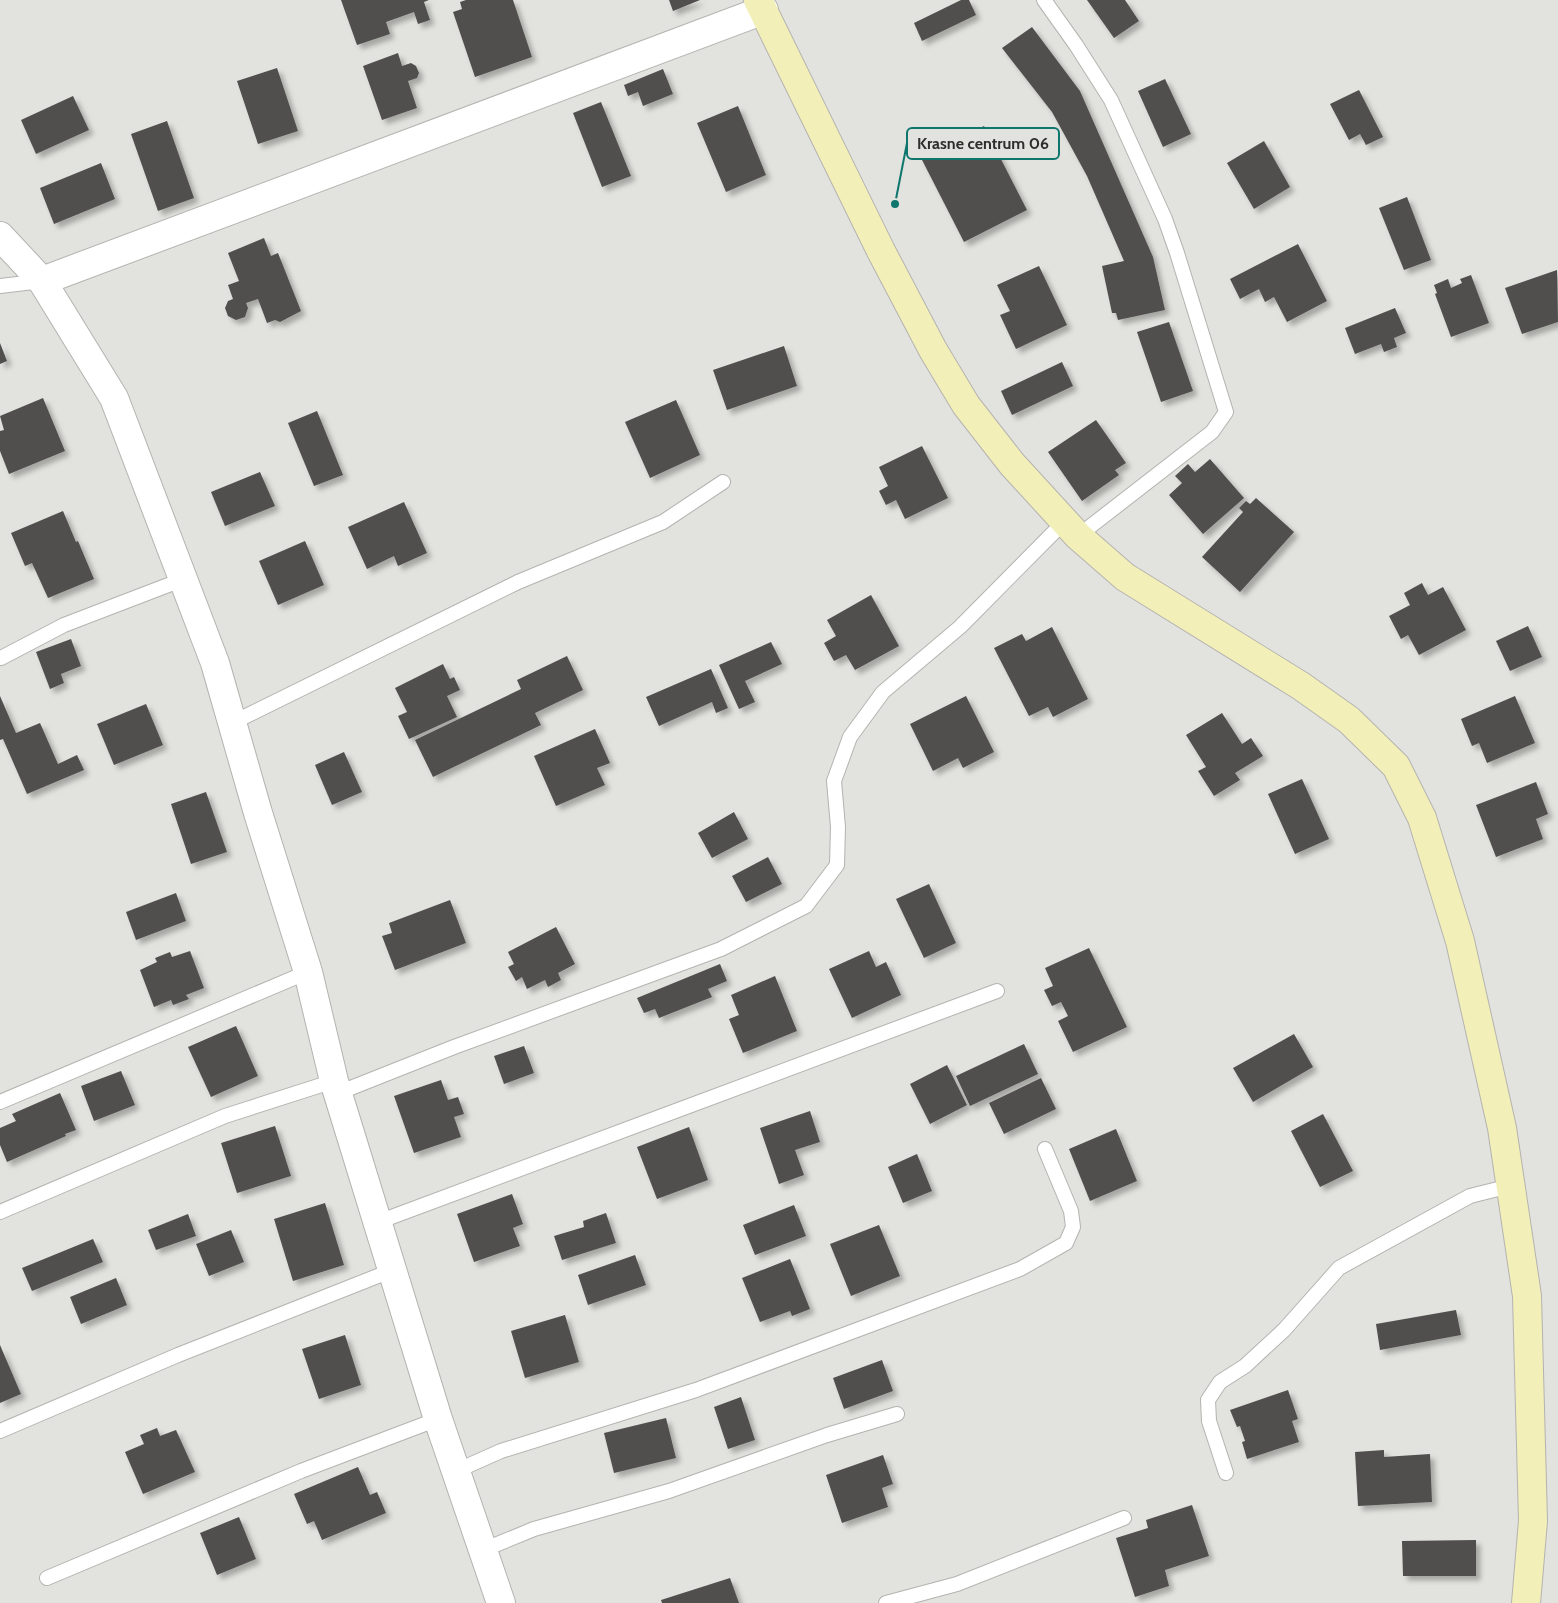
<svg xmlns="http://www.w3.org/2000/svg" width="1558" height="1603" viewBox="0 0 1558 1603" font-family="Cabin,sans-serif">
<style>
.building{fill:#514f4d;filter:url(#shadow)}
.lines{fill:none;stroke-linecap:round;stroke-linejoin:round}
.lane-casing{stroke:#b4b3b0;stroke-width:16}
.street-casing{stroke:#b4b3b0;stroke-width:30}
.secondary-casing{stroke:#b4b3b0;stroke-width:30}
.lane{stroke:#fff;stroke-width:14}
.street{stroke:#fff;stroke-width:28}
.secondary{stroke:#f3efb8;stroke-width:28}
.leader{fill:none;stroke:#0f766e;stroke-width:2}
.callout-dot{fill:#0f766e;stroke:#e2e2de;stroke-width:2}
.callout{fill:#e2e2de;stroke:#0f766e;stroke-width:2}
.callout-label{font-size:16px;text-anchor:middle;font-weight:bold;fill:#2e2e2d}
</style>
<defs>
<filter id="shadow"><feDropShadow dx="4.5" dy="4.5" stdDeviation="2.5" flood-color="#0004"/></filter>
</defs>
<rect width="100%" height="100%" fill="#e2e2de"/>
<!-- building -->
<g class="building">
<polygon points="341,0 429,0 424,2 430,20 418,24 414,12 386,22 390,34 357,45"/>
<polygon points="466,0 513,0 532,57 475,77 453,12 462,9 460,2"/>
<polygon points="669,0 700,0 673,11"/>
<polygon points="961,0 969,0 976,15 922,41 914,23"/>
<polygon points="1087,0 1125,0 1139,21 1114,38"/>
<polygon points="1032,27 1080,91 1153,257 1165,310 1118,320 1116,313 1112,313 1102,266 1124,261 1087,176 1052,112 1002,48"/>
<polygon points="398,53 402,66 411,63 416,66 419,73 417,78 408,81 417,108 382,120 363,66"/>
<polygon points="277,68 298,131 258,144 237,81"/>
<polygon points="663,69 673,94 643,106 638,92 628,96 624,85"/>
<polygon points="1165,79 1191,134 1163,147 1138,91"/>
<polygon points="1359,90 1383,137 1366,145 1360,134 1349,140 1330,104"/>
<polygon points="73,96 89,130 36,154 21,120"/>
<polygon points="601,102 631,176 602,187 573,113"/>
<polygon points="738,106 766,175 726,192 697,123"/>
<polygon points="167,121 194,198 158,211 131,134"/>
<polygon points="984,126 1027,210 964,242 921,158"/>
<polygon points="1264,141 1290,187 1254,209 1227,163"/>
<polygon points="101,163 115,199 54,224 40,188"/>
<polygon points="1407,197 1431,260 1404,270 1379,208"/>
<polygon points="264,238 271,256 278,253 301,311 280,322 275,320 267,323 258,299 246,303 248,308 245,317 236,320 228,316 225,308 228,301 233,299 228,285 239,281 228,253"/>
<polygon points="1298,244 1327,301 1287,322 1274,297 1265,302 1259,289 1240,299 1230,279"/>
<polygon points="1039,266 1067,325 1016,349 1000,315 1010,311 997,285"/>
<polygon points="1557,270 1558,322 1522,334 1505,288"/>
<polygon points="1471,275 1489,323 1451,337 1435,294 1437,293 1434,285 1448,279 1451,288 1462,283 1460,279"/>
<polygon points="1395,308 1406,333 1394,338 1397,347 1384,352 1381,344 1355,354 1345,328"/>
<polygon points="1169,322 1193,391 1161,402 1137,332"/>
<polygon points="0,343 7,361 0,364"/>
<polygon points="784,346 797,386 727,410 713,370"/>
<polygon points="1062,362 1073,386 1012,415 1001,391"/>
<polygon points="43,398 65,451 9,474 0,451 0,431 4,430 0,416"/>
<polygon points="676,400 700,455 650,478 625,422"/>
<polygon points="317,411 343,475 314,486 288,423"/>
<polygon points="1096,420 1126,463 1115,470 1119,475 1082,501 1048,452"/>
<polygon points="922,446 948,498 905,519 896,500 886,505 879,491 888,486 879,467"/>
<polygon points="1210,459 1244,498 1203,534 1169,495 1182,483 1175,476 1188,464 1195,472"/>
<polygon points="260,472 275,506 225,526 211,492"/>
<polygon points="1256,498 1294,532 1240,592 1202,557 1243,512 1239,508 1246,501 1250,504"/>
<polygon points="404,502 427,553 398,566 394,556 367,569 348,527"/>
<polygon points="63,511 76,542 78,541 94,579 48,598 32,563 25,566 11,533"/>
<polygon points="305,541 324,585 278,605 259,561"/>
<polygon points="1422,583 1428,595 1443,587 1466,630 1419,655 1408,635 1401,639 1389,616 1410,605 1404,593"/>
<polygon points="871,595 899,646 855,670 846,655 834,661 824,643 836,636 827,620"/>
<polygon points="1528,626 1542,657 1510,671 1496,641"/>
<polygon points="1052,627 1088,699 1053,717 1048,707 1029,716 994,648 1022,634 1026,641"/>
<polygon points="71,639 81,666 61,674 64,683 50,689 36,652"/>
<polygon points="771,642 782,664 745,681 755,702 739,709 719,665"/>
<polygon points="567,656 583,690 535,713 541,725 433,777 415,740 521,689 517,680"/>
<polygon points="443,664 450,679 454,677 460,690 447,696 457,717 409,739 398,716 407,712 395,688"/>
<polygon points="711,669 728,708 716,713 712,702 659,726 646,697"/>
<polygon points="0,696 16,733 40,723 58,764 77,755 84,770 27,794 3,739 0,740"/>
<polygon points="966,696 994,752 963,768 958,758 933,771 910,724"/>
<polygon points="1515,696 1535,743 1487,763 1479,743 1472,746 1461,719"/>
<polygon points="146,704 163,745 114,765 97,724"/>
<polygon points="1222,713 1242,744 1251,738 1263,756 1235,773 1240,780 1214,796 1198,771 1206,767 1186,735"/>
<polygon points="595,729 610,763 597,768 605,785 556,806 534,756"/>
<polygon points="344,752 362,792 332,805 315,765"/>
<polygon points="1302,779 1329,839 1295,854 1268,794"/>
<polygon points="1536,782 1548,814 1536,819 1543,839 1496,857 1476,805"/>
<polygon points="206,792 227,852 191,864 171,804"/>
<polygon points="734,812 748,839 712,858 698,833"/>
<polygon points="768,857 782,884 746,902 732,876"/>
<polygon points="929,884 956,943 924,958 896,899"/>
<polygon points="176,893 186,921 136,940 126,912"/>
<polygon points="450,900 466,943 395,970 382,936 392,933 389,923"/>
<polygon points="556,927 575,964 558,973 561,980 548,987 545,980 527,989 522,977 516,981 508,967 514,964 508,952"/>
<polygon points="1089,948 1127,1027 1073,1052 1058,1021 1068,1016 1061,1002 1052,1006 1044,990 1053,986 1045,968"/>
<polygon points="190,951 204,988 186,995 189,999 173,1005 171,1000 154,1007 140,970 157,962 155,958 170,952 172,957"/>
<polygon points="869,951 876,967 886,962 901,995 852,1018 829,969"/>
<polygon points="720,964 727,981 708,989 712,997 659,1018 655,1009 644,1013 637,998"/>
<polygon points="775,976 797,1031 743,1053 729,1019 739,1015 731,995"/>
<polygon points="236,1026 258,1076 211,1097 188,1047"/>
<polygon points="1294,1034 1313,1067 1253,1102 1233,1068"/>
<polygon points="1024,1044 1038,1074 970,1106 956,1076"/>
<polygon points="524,1046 534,1073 504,1084 494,1056"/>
<polygon points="947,1065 967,1105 930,1124 910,1084"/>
<polygon points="121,1071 135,1105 94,1121 81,1086"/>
<polygon points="1041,1078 1056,1109 1004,1134 989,1103"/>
<polygon points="441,1080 448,1100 458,1097 464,1114 454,1117 461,1137 414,1153 394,1096"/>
<polygon points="60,1093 76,1130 65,1134 66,1136 7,1162 0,1145 0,1128 16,1121 12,1114"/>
<polygon points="810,1111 820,1142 795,1150 804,1175 779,1184 760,1128"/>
<polygon points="1323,1114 1353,1171 1320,1187 1291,1131"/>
<polygon points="275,1126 291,1176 237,1193 221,1143"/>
<polygon points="689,1127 708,1180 657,1199 637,1147"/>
<polygon points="1116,1129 1137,1181 1090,1201 1069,1149"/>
<polygon points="917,1154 932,1191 903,1203 888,1167"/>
<polygon points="512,1194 523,1224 513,1228 520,1246 474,1262 457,1214"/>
<polygon points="325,1203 344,1265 293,1281 274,1219"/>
<polygon points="794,1205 806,1236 755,1255 743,1225"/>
<polygon points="606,1213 616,1243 562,1260 554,1236 584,1227 583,1221"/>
<polygon points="188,1214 196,1236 156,1250 148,1230"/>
<polygon points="879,1225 900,1276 851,1296 830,1244"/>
<polygon points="231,1230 244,1262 209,1276 196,1244"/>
<polygon points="93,1239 103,1262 32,1291 22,1268"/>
<polygon points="635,1255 646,1285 588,1305 578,1275"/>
<polygon points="790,1259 810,1309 792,1316 790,1311 760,1322 742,1278"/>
<polygon points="116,1278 127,1305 81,1324 70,1297"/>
<polygon points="1456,1310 1461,1335 1380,1350 1376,1324"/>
<polygon points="565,1315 579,1362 525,1378 511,1331"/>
<polygon points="345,1335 361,1385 319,1399 302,1349"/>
<polygon points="0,1345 21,1394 0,1403"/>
<polygon points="882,1360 893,1391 844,1409 833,1378"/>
<polygon points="1288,1390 1298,1419 1292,1421 1299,1442 1247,1459 1242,1442 1245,1441 1240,1426 1237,1427 1230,1410"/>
<polygon points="741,1397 755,1440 728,1449 714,1407"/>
<polygon points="666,1418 676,1458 614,1473 604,1433"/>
<polygon points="157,1428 160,1436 176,1430 195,1472 143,1494 125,1452 144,1444 140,1435"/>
<polygon points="1384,1450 1384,1457 1430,1454 1432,1502 1358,1506 1355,1452"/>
<polygon points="883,1455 893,1484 882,1488 888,1507 842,1523 826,1475"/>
<polygon points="358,1467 370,1495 377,1492 386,1513 322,1540 314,1521 307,1524 294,1494"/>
<polygon points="1192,1505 1209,1556 1165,1570 1169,1586 1135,1597 1116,1538 1148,1528 1146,1520"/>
<polygon points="239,1517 256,1559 217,1575 200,1533"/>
<polygon points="1476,1540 1476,1576 1403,1576 1402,1541"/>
<polygon points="730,1578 739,1603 662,1603 661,1600"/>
</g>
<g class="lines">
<!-- lane casing -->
<g class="lane-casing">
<g id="lane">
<polyline points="1044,0 1076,45 1111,100 1165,219 1177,253 1226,412 1212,432 1078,536"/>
<polyline points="0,286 42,281"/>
<polyline points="1,658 64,625 184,579"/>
<polyline points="232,723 518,582 663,522 723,482"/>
<polyline points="338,1093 454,1047 721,949 806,906 837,865 838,827 834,781 850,737 883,692 960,627 1064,522"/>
<polyline points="0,1102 308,972"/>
<polyline points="0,1212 225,1116 334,1081"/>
<path d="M378 1222C585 1146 790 1067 997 991"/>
<polyline points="0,1431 178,1355 393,1270"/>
<polyline points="456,1471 501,1451 696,1390 1020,1269 1066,1243 1073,1227 1071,1211 1045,1149"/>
<polyline points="1226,1473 1209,1421 1208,1400 1220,1382 1245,1366 1284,1330 1339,1268 1470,1196 1510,1186"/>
<polyline points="483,1550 534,1529 669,1491 827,1435 897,1414"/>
<polyline points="47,1578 301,1471 438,1419"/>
<polyline points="886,1603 957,1584 1124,1518"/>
</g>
</g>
<!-- street casing -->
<g class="street-casing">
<g id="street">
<polyline points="0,236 42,281 114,398 215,663 258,813 308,972 334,1081 438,1419 501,1603"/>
<polyline points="42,281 764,10"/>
</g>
</g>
<!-- secondary casing -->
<g class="secondary-casing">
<polyline id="secondary" points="758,0 881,251 933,350 966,405 1012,464 1078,536 1125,577 1301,686 1349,720 1396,766 1422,818 1460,941 1502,1128 1527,1296 1533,1521 1526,1603"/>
</g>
<!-- lane -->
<use href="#lane" class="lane"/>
<!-- street -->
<use href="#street" class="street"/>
<!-- secondary -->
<use href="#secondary" class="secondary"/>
</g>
<!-- callouts -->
<path class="leader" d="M895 204L907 143"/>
<circle class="callout-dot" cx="895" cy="204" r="5"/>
<rect class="callout" x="907" y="128" width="152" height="31" rx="5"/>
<g class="callout-label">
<text x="983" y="149">Krasne centrum 06</text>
</g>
</svg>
